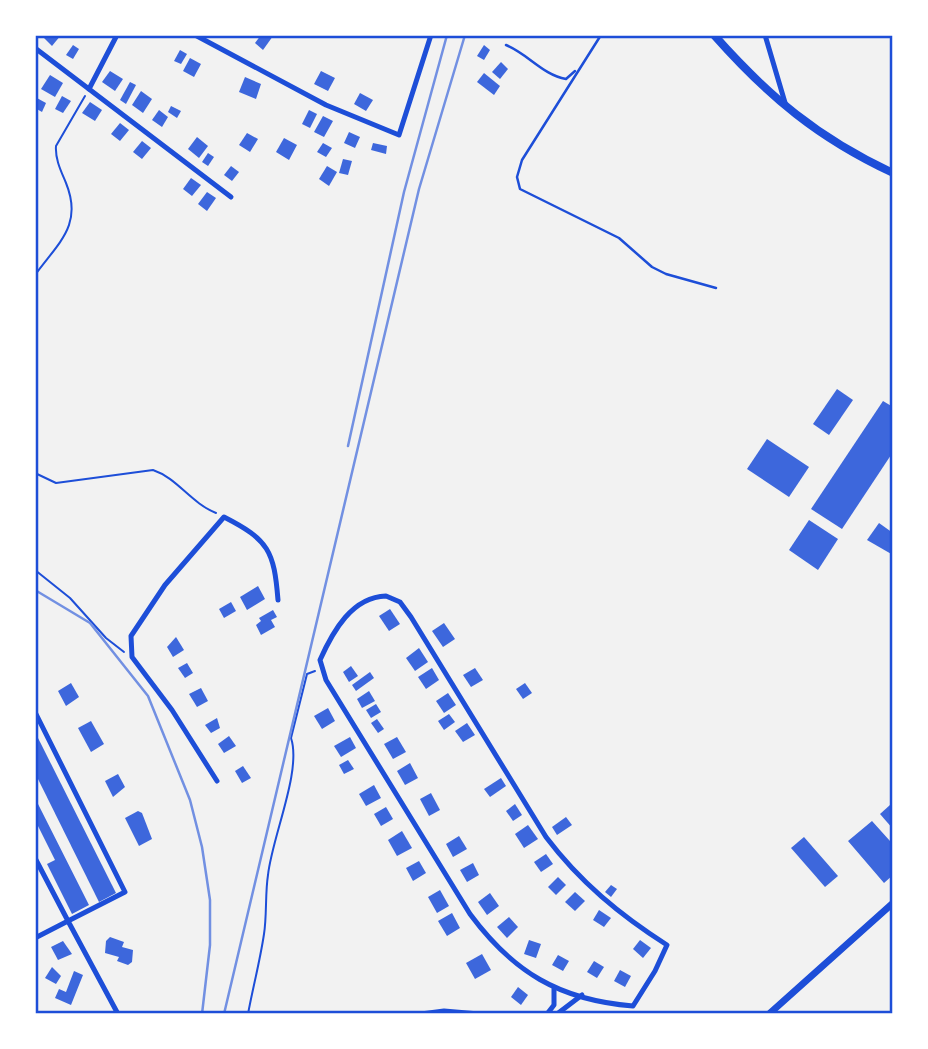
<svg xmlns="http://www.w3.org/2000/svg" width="928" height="1049" viewBox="0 0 928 1049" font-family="'PT Serif',serif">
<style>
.building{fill:#3d67dc}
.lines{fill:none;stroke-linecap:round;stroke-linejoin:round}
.path{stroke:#1d4ed8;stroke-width:2}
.service{stroke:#1d4ed8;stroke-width:2.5}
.minor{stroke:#1d4ed8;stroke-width:5}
.tertiary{stroke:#1d4ed8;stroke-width:7}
.secondary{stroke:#1d4ed8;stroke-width:8}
.rail{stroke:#7290e2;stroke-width:2.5}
.neatline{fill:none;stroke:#1d4ed8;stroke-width:2.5}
</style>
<rect width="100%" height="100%" fill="#f2f2f2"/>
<!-- building -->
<g class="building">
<polygon points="41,35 61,35 52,46"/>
<polygon points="261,35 273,36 263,50 255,43"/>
<polygon points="73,45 79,49 73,59 66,55"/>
<polygon points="484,45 490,50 484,60 477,56"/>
<polygon points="180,50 187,54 181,64 174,61"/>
<polygon points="190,58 201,64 194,77 183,71"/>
<polygon points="501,62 508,69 500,79 492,72"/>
<polygon points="110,71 123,79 115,91 102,82"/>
<polygon points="321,71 335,78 328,91 314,84"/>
<polygon points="484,73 500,86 494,95 477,82"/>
<polygon points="50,75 63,83 55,97 41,89"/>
<polygon points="245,77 261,84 256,99 239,92"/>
<polygon points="130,82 136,85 126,104 120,100"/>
<polygon points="141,91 152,99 143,113 132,105"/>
<polygon points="360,93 373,100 366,111 354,104"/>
<polygon points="62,96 71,101 63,113 55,109"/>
<polygon points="35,97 46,103 42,112 35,108"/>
<polygon points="90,102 102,110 95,121 82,113"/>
<polygon points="171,106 181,111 177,118 168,112"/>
<polygon points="159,110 168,117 162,127 152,120"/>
<polygon points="309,110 317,114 310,128 302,124"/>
<polygon points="323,116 333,121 324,137 314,132"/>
<polygon points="120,123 129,130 120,141 111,134"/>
<polygon points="349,132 360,137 355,148 344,143"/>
<polygon points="247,133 258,139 250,152 239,145"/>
<polygon points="197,137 208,146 199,158 188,149"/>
<polygon points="284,138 297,145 289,160 276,152"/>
<polygon points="142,141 151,148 142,159 133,152"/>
<polygon points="323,143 332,148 326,157 317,152"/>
<polygon points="373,143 387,146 386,154 371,150"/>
<polygon points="208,153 214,157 208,166 202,162"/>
<polygon points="343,159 352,161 348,175 339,173"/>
<polygon points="231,166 239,172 232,181 224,175"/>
<polygon points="327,166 337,172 329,186 319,179"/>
<polygon points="191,178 201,185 192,196 183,189"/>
<polygon points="207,192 216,198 207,211 198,204"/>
<polygon points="837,389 853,400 829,435 813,424"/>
<polygon points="883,401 893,407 893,452 842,529 811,509"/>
<polygon points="767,439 809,467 789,497 747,469"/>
<polygon points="809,520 838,539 818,570 789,550"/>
<polygon points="879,523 893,533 893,555 867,540"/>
<polygon points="258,586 265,599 247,610 240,597"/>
<polygon points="231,602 236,611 224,618 219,609"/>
<polygon points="390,609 400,624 389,631 379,616"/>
<polygon points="273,610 277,617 271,620 275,627 261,635 256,625 261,621 259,618"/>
<polygon points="444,623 455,639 443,647 432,631"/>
<polygon points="176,637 184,650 173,657 167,647"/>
<polygon points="419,648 428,662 415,671 406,658"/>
<polygon points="187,663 193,673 185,678 178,668"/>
<polygon points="351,666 358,676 349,682 343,672"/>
<polygon points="432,668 439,680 426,689 418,677"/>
<polygon points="475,668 483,680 471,687 463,675"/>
<polygon points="370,672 374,678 356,691 352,685"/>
<polygon points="71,683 79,697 66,706 58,691"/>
<polygon points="525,683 532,693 523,699 516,689"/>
<polygon points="201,688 208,701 197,707 189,694"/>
<polygon points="369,691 375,701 362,708 357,699"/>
<polygon points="448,693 456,705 444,713 436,701"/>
<polygon points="376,704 381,712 371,718 366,710"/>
<polygon points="328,708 335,721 322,729 314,716"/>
<polygon points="449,714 455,722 444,730 438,721"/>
<polygon points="217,718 220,728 211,733 205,725"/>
<polygon points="377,719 384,729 378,733 371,723"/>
<polygon points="91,721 104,744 91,752 78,728"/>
<polygon points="467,723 475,735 463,742 455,731"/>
<polygon points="35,732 116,893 99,902 35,773"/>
<polygon points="229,736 236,746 224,753 218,744"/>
<polygon points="350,737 356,748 341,757 334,746"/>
<polygon points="397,737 406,752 393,759 384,744"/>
<polygon points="348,760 354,769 344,774 339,765"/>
<polygon points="410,763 418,778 405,785 397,771"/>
<polygon points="243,766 251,778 242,783 235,771"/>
<polygon points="118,774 125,787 113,797 105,781"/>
<polygon points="501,778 506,786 490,797 484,789"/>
<polygon points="374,785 381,798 366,806 359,794"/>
<polygon points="431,793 440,810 429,816 420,799"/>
<polygon points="35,798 89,905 72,914 47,864 55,860 35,820"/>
<polygon points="515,804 522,815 513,821 506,811"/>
<polygon points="890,805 893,809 893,829 880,814"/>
<polygon points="386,807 393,819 381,826 374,814"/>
<polygon points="138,811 142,813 152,839 139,846 125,818"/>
<polygon points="566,817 572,825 557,835 552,827"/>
<polygon points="872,821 890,841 893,838 893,875 884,883 848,841"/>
<polygon points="528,825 538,839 524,848 515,834"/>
<polygon points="402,831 412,848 397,856 388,840"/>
<polygon points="459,836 467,849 453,857 446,844"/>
<polygon points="804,837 838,876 825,887 791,848"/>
<polygon points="546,854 553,864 541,872 534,862"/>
<polygon points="419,861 426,873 413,881 406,868"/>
<polygon points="473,863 479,875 467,882 460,870"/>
<polygon points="558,877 566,885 556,895 548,887"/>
<polygon points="611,885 617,889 611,897 605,892"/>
<polygon points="440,890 449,906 437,913 428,897"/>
<polygon points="575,892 585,901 575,911 565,902"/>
<polygon points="490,893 499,906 487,915 478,902"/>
<polygon points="599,910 611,918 604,927 593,920"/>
<polygon points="452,913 460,928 447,936 438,921"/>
<polygon points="509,917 518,927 507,938 497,927"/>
<polygon points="110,937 124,942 122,947 133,950 132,962 128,965 117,961 119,957 105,953 106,941"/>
<polygon points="529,940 541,944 536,958 524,954"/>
<polygon points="640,940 651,948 643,958 633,949"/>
<polygon points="63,941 72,954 58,960 51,947"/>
<polygon points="482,954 491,970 475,979 466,963"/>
<polygon points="558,955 569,961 563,971 552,965"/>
<polygon points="594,961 604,967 597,978 587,972"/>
<polygon points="52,967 61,976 56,984 45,978"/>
<polygon points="620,970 631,976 625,987 614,981"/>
<polygon points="74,971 83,975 71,1005 55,998 59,989 66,992"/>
<polygon points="518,987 528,995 521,1005 511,997"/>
</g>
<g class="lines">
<!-- path -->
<g class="path">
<path d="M35 275C59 242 83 225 66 183 61 171 55 159 56 146L85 96"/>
<path d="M35 473 56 483 153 470C177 478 191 503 216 513"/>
<polyline points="35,570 70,598 106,638 124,652"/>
<path d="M248 1014C253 987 260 961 264 934 267 915 265 894 268 875 272 837 302 771 291 738L307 674 315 671"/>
</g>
<!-- service -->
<g class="service">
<polyline points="601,35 522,160 517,177 520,189 619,238 652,267 666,274 716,288"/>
<path d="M506 45C528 54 543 75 566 79L575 71"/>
</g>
<!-- minor -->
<g class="minor">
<polyline points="195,35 326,105 399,135 431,35"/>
<polyline points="765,35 786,106"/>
<polyline points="35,48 231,197"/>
<polyline points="89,89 117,35"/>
<path d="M386 596 400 602 411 617 546 837C580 882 620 915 667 945L655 971 633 1006C559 1000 513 972 470 914L326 680 320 660C333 631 352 597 386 596Z"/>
<polyline points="35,712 125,892 68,921 118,1014"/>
<path d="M217 781 172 710 132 657 131 636 165 585 224 517C269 540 274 551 278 600"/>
<polyline points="35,858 68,921 35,938"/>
<polyline points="421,1014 444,1011 479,1014"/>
<polyline points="547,1014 554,1005 554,989"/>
<polyline points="557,1014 582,995"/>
</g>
<!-- tertiary -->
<polyline class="tertiary" points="769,1014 893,903"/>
<!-- secondary -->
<path class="secondary" d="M714 35C769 97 818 138 893 173"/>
<!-- rail -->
<g class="rail">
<polyline points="348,446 404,192 447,35"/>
<polyline points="35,590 90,623 148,696 190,800 202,847 210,900 210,945 202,1014"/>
<polyline points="224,1014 419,189 465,35"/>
</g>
</g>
<!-- border -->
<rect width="928" height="1049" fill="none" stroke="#ffffff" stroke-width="74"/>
<rect x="37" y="37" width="854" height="975" class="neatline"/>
</svg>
